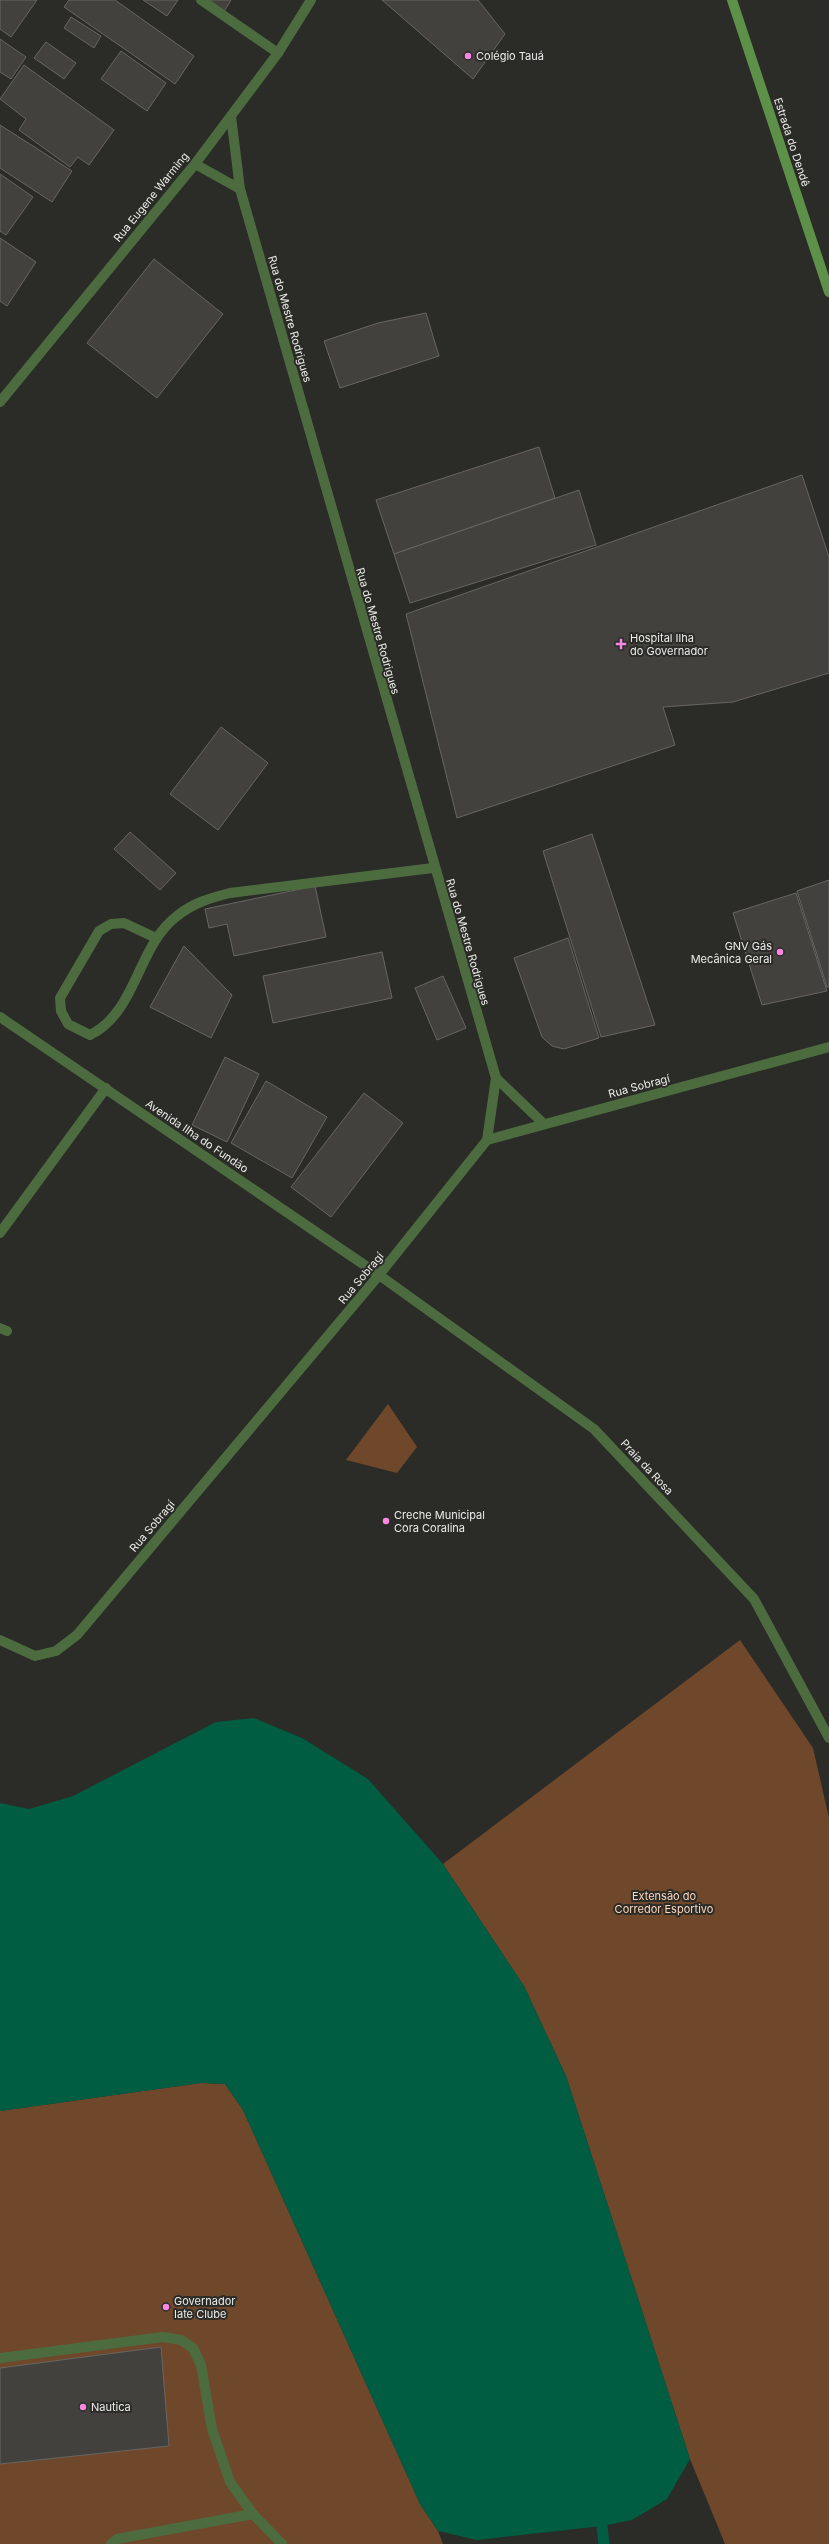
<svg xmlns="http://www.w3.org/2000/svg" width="829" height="2544" viewBox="0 0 829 2544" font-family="Inter,sans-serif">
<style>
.green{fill:#6f482c}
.water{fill:#015d42}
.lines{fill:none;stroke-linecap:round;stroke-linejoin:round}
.stream{stroke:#015d42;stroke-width:11}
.building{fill:#43413e;stroke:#676662}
.service{stroke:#4c6c40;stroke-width:10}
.minor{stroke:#4c6c40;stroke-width:10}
.tertiary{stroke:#4c6c40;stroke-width:10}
.secondary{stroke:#5d9149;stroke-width:10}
.poi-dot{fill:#fb87e5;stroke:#2b2b27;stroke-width:1.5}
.labels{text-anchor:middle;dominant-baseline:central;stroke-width:4;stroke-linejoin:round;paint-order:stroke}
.poi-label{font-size:11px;fill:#ececea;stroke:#2b2b27;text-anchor:start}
.street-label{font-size:11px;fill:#ececea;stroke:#2b2b27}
.park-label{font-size:11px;fill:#ffd8bd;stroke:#2b2b27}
</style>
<rect width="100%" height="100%" fill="#2b2b27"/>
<!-- green -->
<g class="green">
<polygon points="388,1404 417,1447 397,1473 346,1460"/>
<polygon points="740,1640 813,1748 829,1818 829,2544 725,2544 690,2459 566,2076 524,1986 443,1864"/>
<polygon points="201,2083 225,2084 243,2110 420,2504 438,2531 443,2544 0,2544 0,2111"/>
</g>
<!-- water -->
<polygon class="water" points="254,1718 302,1738 368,1779 443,1864 524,1986 566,2076 690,2459 667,2499 632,2520 602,2526 477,2540 438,2531 420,2504 243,2110 225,2084 201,2083 0,2111 0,1803 29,1809 73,1796 216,1722"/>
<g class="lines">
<!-- stream -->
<polyline class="stream" points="602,2526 604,2544"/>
</g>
<!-- building -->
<g class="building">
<polygon points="0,0 37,0 11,37 0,29"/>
<polygon points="69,0 115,0 194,56 175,84 64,7"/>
<polygon points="143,0 178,0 167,16"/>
<polygon points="204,0 231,0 223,13"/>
<polygon points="382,0 478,0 505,34 473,79"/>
<polygon points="71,17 101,36 94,48 64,28"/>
<polygon points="0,39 26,57 11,79 0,72"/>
<polygon points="46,42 76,63 64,79 34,58"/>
<polygon points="121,51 166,83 147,111 101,79"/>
<polygon points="24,65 114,130 89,165 78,157 70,167 19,130 26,119 0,99"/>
<polygon points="0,125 72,171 52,202 0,168"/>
<polygon points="0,174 33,197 6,235 0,231"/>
<polygon points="0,238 36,262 7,306 0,301"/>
<polygon points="154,259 223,314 157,398 87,343"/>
<polygon points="426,313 439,356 340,388 324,341 378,323"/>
<polygon points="539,447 555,498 394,554 376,500"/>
<polygon points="802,475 829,557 829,673 733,702 663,707 675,745 457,818 406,614"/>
<polygon points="579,490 596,545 410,603 394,554"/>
<polygon points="221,727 268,763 218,830 170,794"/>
<polygon points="130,832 176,873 160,890 114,849"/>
<polygon points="592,834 655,1025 601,1037 543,851"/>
<polygon points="829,880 829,987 827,987 797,891"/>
<polygon points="315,886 326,937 234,956 227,924 209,928 205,909"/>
<polygon points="796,893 827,991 762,1005 733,913"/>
<polygon points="568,938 599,1038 564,1049 552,1046 542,1037 514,958"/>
<polygon points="184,946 232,995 211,1038 150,1007"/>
<polygon points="382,952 392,998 273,1023 263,976"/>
<polygon points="443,976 466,1028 437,1040 415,988"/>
<polygon points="225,1057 259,1074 227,1142 192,1125"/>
<polygon points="266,1081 327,1117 292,1178 231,1143"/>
<polygon points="364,1093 403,1123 331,1217 291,1187"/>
<polygon points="161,2347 169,2446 0,2464 0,2368"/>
</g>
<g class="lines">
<!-- service -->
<g class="service">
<polyline points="201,0 278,53"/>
<path d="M156 938 124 923 111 924 99 931 60 998 61 1011 68 1024 90 1035C137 1012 137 946 177 916 193 903 210 898 230 893L433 868"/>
<polyline points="0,2358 163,2337 181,2340 193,2348 201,2365 212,2429 230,2482 253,2514 282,2544"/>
<polyline points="111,2544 117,2539 253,2514"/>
</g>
<!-- minor -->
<g class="minor">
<polyline points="0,402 195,164"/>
<polyline points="0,1017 379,1275 77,1635 56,1651 35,1656 0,1640"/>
<polyline points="0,1233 106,1088"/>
<polyline points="0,1328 7,1331"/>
</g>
<!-- tertiary -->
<g class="tertiary">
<polyline points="231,116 240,189 496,1078 487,1140"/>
<polyline points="240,189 195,164 278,53 311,0"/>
<polyline points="829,1047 487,1140 379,1275 594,1429 754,1599 829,1738"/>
<polyline points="496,1078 544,1124"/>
</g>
<!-- secondary -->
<polyline class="secondary" points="732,0 829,292"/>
</g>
<!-- markers -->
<g class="poi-dot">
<circle cx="468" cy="56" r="4"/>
<path d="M619 638h4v4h4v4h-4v4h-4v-4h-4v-4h4z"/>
<circle cx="780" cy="952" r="4"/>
<circle cx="386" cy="1521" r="4"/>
<circle cx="166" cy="2307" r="4"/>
<circle cx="83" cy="2407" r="4"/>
</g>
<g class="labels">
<!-- poi labels -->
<g class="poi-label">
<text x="476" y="56">Colégio Tauá</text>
<text x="630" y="638">Hospital Ilha<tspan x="630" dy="13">do Governador</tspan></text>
<text x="772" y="946" text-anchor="end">GNV Gás<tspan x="772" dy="13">Mecânica Geral</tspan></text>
<text x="394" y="1515">Creche Municipal<tspan x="394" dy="13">Cora Coralina</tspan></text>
<text x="174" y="2301">Governador<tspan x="174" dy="13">Iate Clube</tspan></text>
<text x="91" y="2407">Nautica</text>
</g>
<!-- street labels -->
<g class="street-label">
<text transform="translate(792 142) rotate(72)">Estrada do Dendê</text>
<text transform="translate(151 197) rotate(-51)">Rua Eugene Warming</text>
<text transform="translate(290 319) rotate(74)">Rua do Mestre Rodrigues</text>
<text transform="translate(378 631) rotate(74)">Rua do Mestre Rodrigues</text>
<text transform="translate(468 942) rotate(74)">Rua do Mestre Rodrigues</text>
<text transform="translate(639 1086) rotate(-15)">Rua Sobragí</text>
<text transform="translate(197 1136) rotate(34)">Avenida Ilha do Fundão</text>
<text transform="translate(361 1278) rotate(-50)">Rua Sobragí</text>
<text transform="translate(647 1467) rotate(47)">Praia da Rosa</text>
<text transform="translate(152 1526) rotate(-50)">Rua Sobragí</text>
</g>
<!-- park labels -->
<g class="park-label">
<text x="664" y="1896">Extensão do<tspan x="664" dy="13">Corredor Esportivo</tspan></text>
</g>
</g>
</svg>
